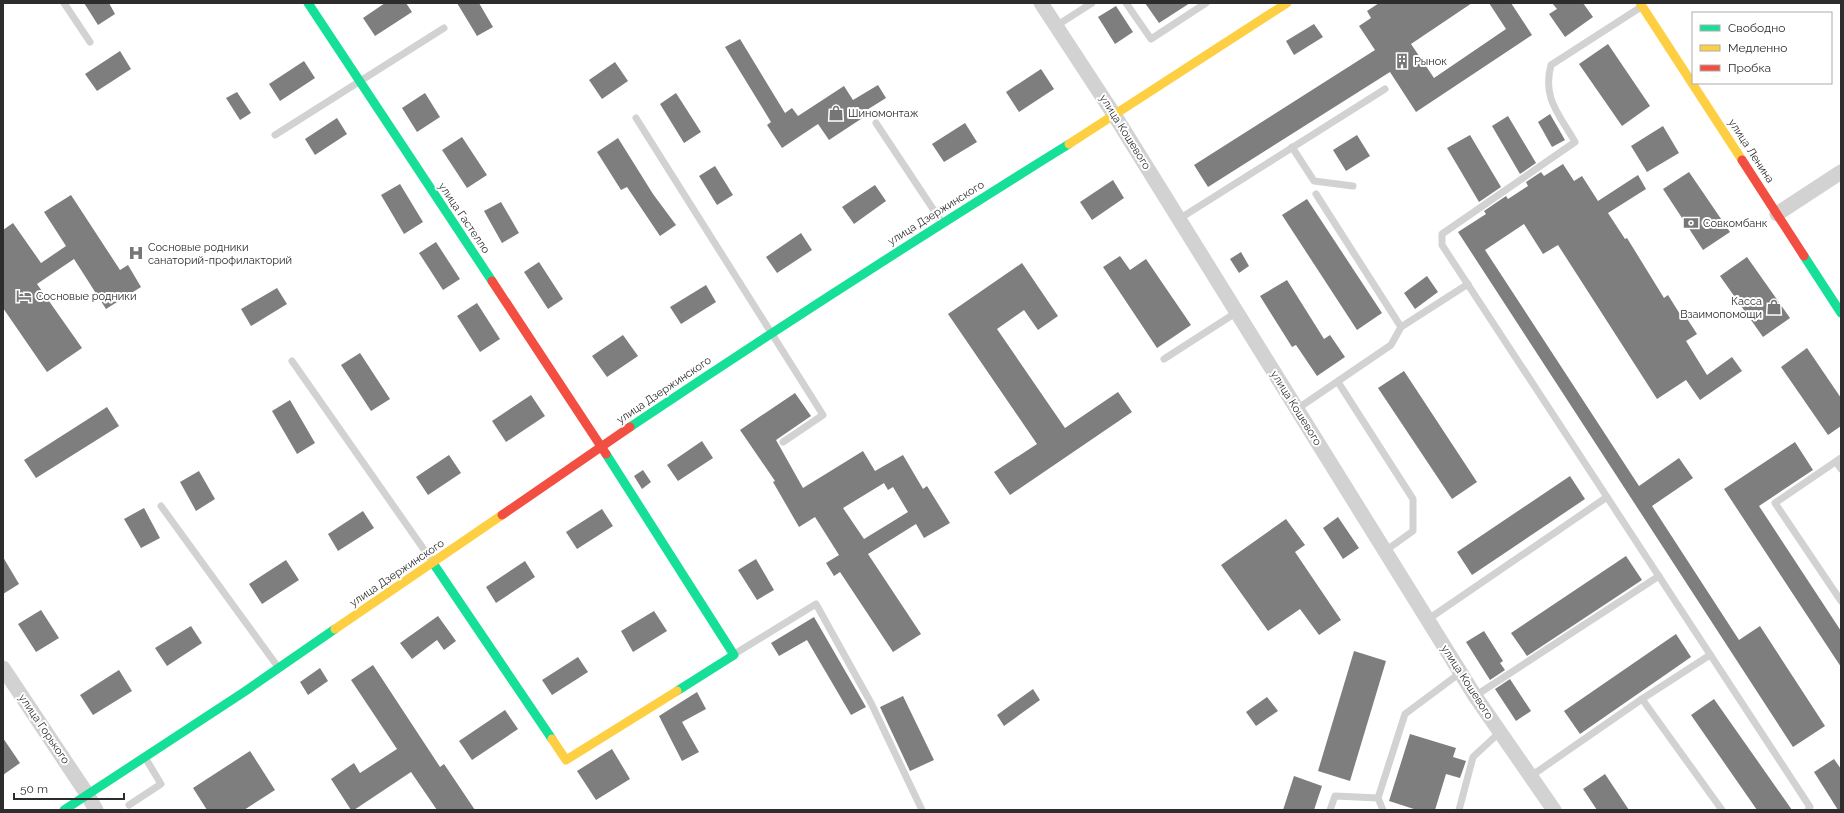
<svg xmlns="http://www.w3.org/2000/svg" width="1844" height="813" viewBox="0 0 1844 813" font-family="Raleway,sans-serif">
<style>
.building{fill:#7e7e7e;fill-rule:evenodd}
.lines{fill:none;stroke-linecap:round;stroke-linejoin:round}
.lane{stroke:#d2d2d2;stroke-width:7}
.street{stroke:#d2d2d2;stroke-width:15}
.fast{stroke:#16e098;stroke-width:9}
.slow{stroke:#ffcf43;stroke-width:9}
.jam{stroke:#f24e42;stroke-width:9}
.labels{text-anchor:middle;dominant-baseline:central;stroke-width:4;stroke-linejoin:round;paint-order:stroke}
.poi-label{font-size:11px;fill:#2d2d2d;stroke:#fff;text-anchor:start}
.street-label{font-size:11px;fill:#2d2d2d;stroke:#fff}
</style>
<rect width="100%" height="100%" fill="#fff"/>
<!-- building -->
<g class="building">
<polygon points="84,3 109,3 115,14 98,25"/>
<polygon points="385,3 406,3 412,12 375,36 363,18"/>
<polygon points="457,3 479,3 493,27 477,36"/>
<polygon points="1145,3 1190,3 1159,23"/>
<polygon points="1379,3 1472,3 1411,44 1434,78 1506,29 1489,3 1511,3 1532,35 1416,112 1390,72 1208,187 1194,165 1375,50 1359,26 1371,18 1367,11"/>
<polygon points="1552,3 1583,3 1593,17 1565,37 1549,14 1557,9"/>
<polygon points="1116,6 1133,32 1115,44 1098,17"/>
<polygon points="1314,24 1323,37 1294,55 1286,41"/>
<polygon points="740,39 785,113 792,108 798,116 844,86 853,100 878,85 886,98 862,113 864,117 829,140 818,124 782,148 767,125 771,122 725,47"/>
<polygon points="1608,44 1650,106 1622,126 1579,64"/>
<polygon points="120,51 131,69 97,91 85,74"/>
<polygon points="304,61 315,78 280,101 269,84"/>
<polygon points="615,62 628,81 602,99 589,80"/>
<polygon points="1041,69 1054,89 1019,112 1006,92"/>
<polygon points="237,92 251,113 240,120 226,98"/>
<polygon points="425,93 440,117 417,132 402,108"/>
<polygon points="676,93 701,132 684,143 660,104"/>
<polygon points="1550,114 1565,140 1552,147 1538,122"/>
<polygon points="1508,116 1536,163 1520,174 1492,126"/>
<polygon points="337,118 347,134 315,155 305,139"/>
<polygon points="965,123 977,142 944,162 932,144"/>
<polygon points="1663,126 1679,153 1647,172 1631,146"/>
<polygon points="1357,135 1370,156 1346,171 1333,150"/>
<polygon points="1470,135 1501,187 1479,202 1447,148"/>
<polygon points="462,137 487,175 467,188 442,150"/>
<polygon points="618,138 653,194 676,225 660,236 627,187 621,190 597,152"/>
<polygon points="1563,164 1574,181 1582,176 1598,201 1638,175 1646,189 1608,213 1625,239 1627,238 1664,298 1668,295 1683,319 1686,317 1697,334 1686,341 1707,375 1732,357 1742,371 1700,400 1686,380 1657,399 1558,245 1543,254 1524,224 1485,250 1639,486 1679,458 1693,478 1652,506 1739,640 1760,626 1825,726 1793,747 1458,232 1486,214 1484,211 1506,196 1508,199 1528,186 1526,182 1541,172 1544,176"/>
<polygon points="715,166 733,195 717,205 699,176"/>
<polygon points="1689,172 1730,232 1703,250 1663,189"/>
<polygon points="1113,180 1124,198 1092,220 1080,202"/>
<polygon points="400,184 423,222 404,234 381,195"/>
<polygon points="875,185 886,201 854,224 842,207"/>
<polygon points="71,195 120,270 128,265 141,287 106,309 74,259 37,284 82,348 47,372 3,308 3,230 13,223 41,263 66,246 44,212"/>
<polygon points="1307,199 1382,313 1357,330 1282,215"/>
<polygon points="501,202 519,233 502,243 484,211"/>
<polygon points="801,233 812,250 777,273 766,257"/>
<polygon points="436,242 460,279 443,290 419,253"/>
<polygon points="1241,252 1249,266 1239,273 1230,259"/>
<polygon points="1120,256 1130,270 1146,259 1191,325 1157,348 1103,267"/>
<polygon points="1747,257 1790,318 1763,337 1720,276"/>
<polygon points="539,262 563,299 548,309 524,272"/>
<polygon points="1022,263 1058,316 1038,330 1024,310 997,329 1065,428 1118,392 1132,412 1010,495 994,472 1037,444 948,314"/>
<polygon points="1427,276 1438,292 1415,309 1404,293"/>
<polygon points="1287,280 1324,339 1330,335 1345,357 1317,376 1296,345 1292,347 1260,296"/>
<polygon points="706,285 716,302 681,324 670,307"/>
<polygon points="277,288 287,304 251,326 241,309"/>
<polygon points="477,303 500,339 480,352 457,316"/>
<polygon points="623,335 638,356 607,377 592,356"/>
<polygon points="1807,348 1841,398 1841,426 1828,435 1781,367"/>
<polygon points="360,353 390,399 371,411 341,365"/>
<polygon points="1404,371 1477,482 1452,499 1378,388"/>
<path d="M795 393 811 416 776 440 803 488 863 451 875 471 903 455 923 489 927 486 950 523 924 538 916 524 868 554 921 634 893 652 840 572 834 576 826 563 839 555 815 517 799 527 773 482 775 481 740 430ZM884 483 888 490 893 487 908 512 864 539 843 508Z"/>
<polygon points="531,395 545,416 506,442 492,421"/>
<polygon points="290,400 315,443 297,454 272,411"/>
<polygon points="107,407 119,426 36,478 24,460"/>
<polygon points="702,441 713,458 678,481 667,465"/>
<polygon points="1795,442 1813,470 1759,506 1841,631 1841,667 1724,489"/>
<polygon points="449,455 461,473 428,495 416,477"/>
<polygon points="643,470 651,482 642,489 634,476"/>
<polygon points="199,471 215,499 196,511 180,482"/>
<polygon points="1570,476 1585,499 1472,575 1457,552"/>
<polygon points="144,508 160,538 141,548 124,519"/>
<polygon points="602,509 613,526 577,549 566,532"/>
<polygon points="363,511 374,528 338,551 328,534"/>
<polygon points="1338,517 1359,548 1343,559 1323,528"/>
<polygon points="1286,519 1305,545 1295,552 1341,620 1319,635 1300,609 1268,631 1221,565"/>
<polygon points="1626,556 1642,580 1527,656 1511,633"/>
<polygon points="3,557 19,584 3,594"/>
<polygon points="756,559 774,590 757,600 738,570"/>
<polygon points="286,560 299,580 262,604 249,584"/>
<polygon points="525,561 535,577 496,603 486,587"/>
<polygon points="41,610 59,638 36,652 18,624"/>
<polygon points="654,611 667,631 633,652 621,631"/>
<polygon points="438,616 456,641 444,650 437,640 412,659 400,643"/>
<polygon points="814,617 866,707 851,715 807,640 779,656 771,643"/>
<polygon points="191,626 202,643 167,666 155,648"/>
<polygon points="1484,631 1503,661 1500,663 1505,670 1490,680 1466,642"/>
<polygon points="1676,634 1691,657 1580,734 1564,711"/>
<polygon points="1354,651 1386,661 1350,781 1318,771"/>
<polygon points="578,657 588,672 552,695 542,680"/>
<polygon points="373,665 440,767 444,764 475,810 437,810 411,772 354,810 351,810 331,779 354,763 360,773 397,749 351,680"/>
<polygon points="320,668 328,681 308,695 300,682"/>
<polygon points="119,670 132,691 93,715 80,695"/>
<polygon points="1510,679 1531,711 1516,721 1495,689"/>
<polygon points="1033,689 1040,700 1004,726 997,715"/>
<polygon points="697,692 706,709 682,722 699,752 682,761 659,716"/>
<polygon points="903,696 934,760 910,771 880,707"/>
<polygon points="1267,697 1278,711 1256,726 1246,712"/>
<polygon points="1714,699 1792,810 1757,810 1691,715"/>
<polygon points="505,710 518,729 472,760 459,741"/>
<polygon points="1410,734 1456,748 1453,757 1466,761 1460,778 1446,774 1435,810 1417,810 1389,801"/>
<polygon points="3,738 20,763 3,775"/>
<polygon points="612,749 630,779 596,800 577,771"/>
<polygon points="250,751 275,790 244,810 207,810 193,788"/>
<polygon points="1834,759 1841,769 1841,810 1838,810 1814,772"/>
<polygon points="1605,774 1629,810 1597,810 1583,789"/>
<polygon points="1294,776 1322,786 1314,810 1283,810"/>
</g>
<g class="lines">
<!-- lane -->
<g class="lane">
<polyline points="64,3 90,42"/>
<polyline points="1126,3 1151,39 1206,3"/>
<path d="M1641 7 1551 65C1542 98 1559 114 1575 142L1442 234V245L1810 807 1808 810"/>
<polyline points="1056,26 1092,3"/>
<polyline points="636,118 823,415 783,442"/>
<polyline points="876,123 941,221"/>
<polyline points="275,135 444,28"/>
<polyline points="1292,147 1314,181 1353,186"/>
<polyline points="1316,194 1401,327"/>
<polyline points="1179,219 1385,89"/>
<polyline points="1164,359 1237,312"/>
<polyline points="292,361 432,561"/>
<polyline points="1338,382 1413,499 1413,531 1385,551"/>
<polyline points="1297,409 1391,345 1401,327 1468,284"/>
<polyline points="1841,458 1775,503 1841,601"/>
<polyline points="1836,462 1841,469"/>
<polyline points="161,506 278,667"/>
<polyline points="1427,620 1607,497"/>
<polyline points="736,653 816,604 871,703 922,810"/>
<polyline points="1475,696 1659,576"/>
<polyline points="1642,699 1722,810"/>
<polyline points="1531,776 1642,699 1710,655"/>
<polyline points="129,805 161,784 146,759"/>
<polyline points="1330,810 1335,796 1378,798"/>
<polyline points="1383,810 1378,798 1405,714 1460,673"/>
<polyline points="1459,810 1473,757 1500,732"/>
</g>
<!-- street -->
<g class="street">
<polyline points="1041,3 1115,116 1475,696 1554,810"/>
<polyline points="1777,214 1841,172"/>
<polyline points="3,668 87,794 96,810"/>
</g>
<!-- fast -->
<g class="fast">
<polyline points="308,3 492,281"/>
<polyline points="1804,256 1841,313"/>
<path d="M630 427C775 330 921 236 1069 144"/>
<polyline points="606,454 734,655 677,691"/>
<polyline points="433,563 552,739"/>
<polyline points="64,810 244,692 335,629"/>
</g>
<!-- slow -->
<g class="slow">
<polyline points="1640,3 1742,160"/>
<polyline points="1069,144 1287,3"/>
<polyline points="335,629 502,515"/>
<polyline points="552,739 566,760 677,691"/>
</g>
<!-- jam -->
<g class="jam">
<polyline points="1742,160 1804,256"/>
<polyline points="492,281 606,454"/>
<polyline points="502,515 630,427"/>
</g>
</g>
<!-- icons -->
<defs>
<g id="building-bare" transform="scale(1.2)"><path d="M-4-6H4V6H1V3H-1V6H-4ZM-2.5-4.3h1.7v1.8h-1.7ZM.8-4.3h1.7v1.8H.8ZM-2.5-1h1.7V.8h-1.7ZM.8-1h1.7V.8H.8Z" fill="#767676" stroke="#fff" stroke-width="2.5" paint-order="stroke"/></g>
<g id="shop-bare" transform="scale(1.2)"><path d="M-5-2.5h2.3a2.7 3.5 0 0 1 5.4 0H5L5.5 6h-11ZM-1.5-2.5h3a1.5 2.3 0 0 0-3 0Z" fill="#767676" stroke="#fff" stroke-width="2.5" paint-order="stroke"/></g>
<g id="bank-bare" transform="scale(1.2)"><path d="M-6-4H6V4H-6ZM0-2.3a2.3 2.3 0 1 0 0 4.6a2.3 2.3 0 1 0 0-4.6Z" fill="#767676" stroke="#fff" stroke-width="2.5" paint-order="stroke"/></g>
<g id="hospital-bare" transform="scale(1.2)"><path d="M-5-5h3v3.5h4V-5h3V5h-3V1.5h-4V5h-3Z" fill="#767676" stroke="#fff" stroke-width="2.5" paint-order="stroke"/></g>
<g id="hotel-bare" transform="scale(1.2)"><path d="M-6-4.5h1.5V1H6V5H4.5V3h-9V5H-6ZM-4 0a1.8 1.8 0 1 1 3.6 0ZM.5 0V-2.5h3Q6-2.5 6 0Z" fill="#767676" stroke="#fff" stroke-width="2.5" paint-order="stroke"/></g>
</defs>
<g fill-rule="evenodd">
<use href="#building-bare" x="1402" y="61"/>
<use href="#shop-bare" x="836" y="113"/>
<use href="#bank-bare" x="1691" y="223"/>
<use href="#hospital-bare" x="136" y="253"/>
<use href="#hotel-bare" x="24" y="296"/>
<use href="#shop-bare" x="1774" y="307"/>
</g>
<g class="labels">
<!-- poi labels -->
<g class="poi-label">
<text x="1414" y="61">Рынок</text>
<text x="848" y="113">Шиномонтаж</text>
<text x="1703" y="223">Совкомбанк</text>
<text x="148" y="247">Сосновые родники<tspan x="148" dy="13">санаторий-профилакторий</tspan></text>
<text x="36" y="296">Сосновые родники</text>
<text x="1762" y="301" text-anchor="end">Касса<tspan x="1762" dy="13">Взаимопомощи</tspan></text>
</g>
<!-- street labels -->
<g class="street-label">
<text transform="translate(1125 132) rotate(58)">улица Кошевого</text>
<text transform="translate(1751 151) rotate(57)">улица Ленина</text>
<text transform="translate(936 213) rotate(-32)">улица Дзержинского</text>
<text transform="translate(464 218) rotate(56)">улица Гастелло</text>
<text transform="translate(664 390) rotate(-34)">улица Дзержинского</text>
<text transform="translate(1296 408) rotate(58)">улица Кошевого</text>
<text transform="translate(397 573) rotate(-34)">улица Дзержинского</text>
<text transform="translate(1467 682) rotate(57)">улица Кошевого</text>
<text transform="translate(44 729) rotate(56)">улица Горького</text>
</g>
</g>
<!-- border -->
<rect width="1844" height="813" fill="none" stroke="#2d2d2d" stroke-width="8"/>
<!-- legend -->
<rect x="1692" y="12" width="140" height="72" fill="#ffffff" stroke="#ababab"/>
<rect x="1700" y="25" width="20" height="6" fill="#16e098" stroke="#ababab"/>
<text x="1728" y="32" font-size="12" fill="#2d2d2d">Свободно</text>
<rect x="1700" y="45" width="20" height="6" fill="#ffcf43" stroke="#ababab"/>
<text x="1728" y="52" font-size="12" fill="#2d2d2d">Медленно</text>
<rect x="1700" y="65" width="20" height="6" fill="#f24e42" stroke="#ababab"/>
<text x="1728" y="72" font-size="12" fill="#2d2d2d">Пробка</text>
<!-- scale -->
<path d="M14 793v6h110v-6" fill="none" stroke="#2d2d2d" stroke-width="2"/>
<text x="20" y="793" font-size="12" fill="#2d2d2d" stroke="#ffffff" stroke-width="3" paint-order="stroke">50 m</text>
</svg>
